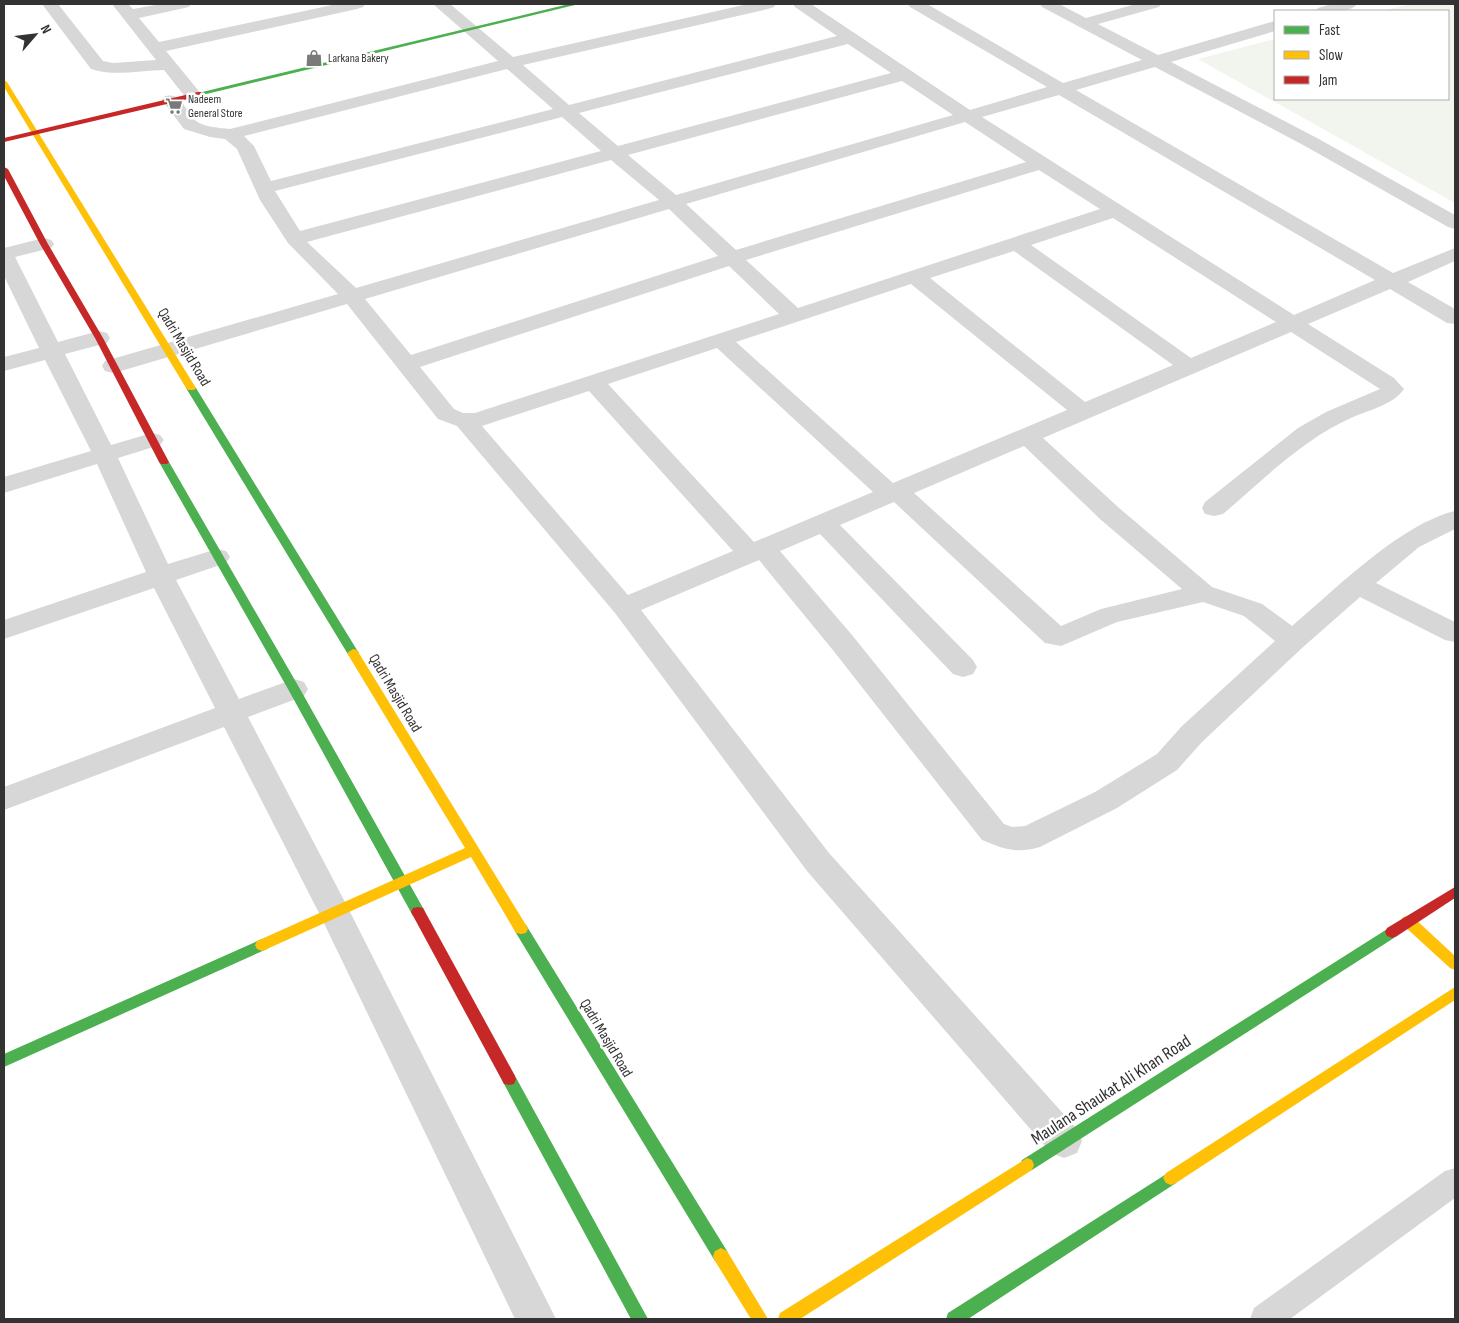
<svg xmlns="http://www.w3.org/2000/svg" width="1459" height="1323" viewBox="0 0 1459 1323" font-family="'Sofia Sans Condensed',sans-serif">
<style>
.green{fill:#f1f5ed}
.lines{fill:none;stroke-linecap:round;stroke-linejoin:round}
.lane{fill:#d7d7d7;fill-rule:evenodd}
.street{fill:#d7d7d7;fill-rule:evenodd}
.fast{fill:#4caf50;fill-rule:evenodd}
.slow{fill:#ffc107;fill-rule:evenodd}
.jam{fill:#c62828;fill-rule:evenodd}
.labels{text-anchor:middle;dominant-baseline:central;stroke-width:5;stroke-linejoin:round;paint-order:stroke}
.far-poi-label{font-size:12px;fill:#333;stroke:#fff;text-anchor:start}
.street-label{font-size:15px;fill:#333;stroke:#fff}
.near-street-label{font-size:18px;fill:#333;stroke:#fff}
</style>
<rect width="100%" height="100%" fill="#fff"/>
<!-- green -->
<polygon class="green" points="1411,4 1455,4 1455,203 1198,59 1275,39 1275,99 1448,99 1448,11 1382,11"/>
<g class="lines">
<!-- lane -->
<polygon class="lane" points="1455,1168 1455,1198 1290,1319 1250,1319 1254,1308 1445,1171"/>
<!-- street -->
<g class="street">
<path d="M42 4H58L103 61 113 63 156 60 112 4H128L133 9 161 4H191L189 7 139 18 159 42 337 4H365L363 7 357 9 166 51 202 95 199 99 193 100 187 99 164 70C140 70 114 77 91 69Z"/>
<path d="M433 4H450L513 57 748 4H776L774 7 768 9 523 65 569 105 837 36 795 7 793 4H811L970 110 1047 87 910 7 908 4H927L1063 83 1142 60 1042 7 1040 4H1059L1086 18 1136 4H1161L1159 7 1098 24 1158 55 1275 21V31L1171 62 1317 138 1455 215V229L1448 227 1305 146 1155 67 1076 90 1393 273 1455 248V261L1408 282 1455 309V324L1447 323 1390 289 1308 324 1394 378 1404 389C1393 405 1369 410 1351 418 1303 439 1263 480 1223 514L1214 516 1205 514 1202 508 1205 502 1298 428 1326 412 1380 389 1291 332 1043 438 1118 507 1212 587 1262 604 1292 626C1335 590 1400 524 1455 511V529L1419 547 1376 583 1455 622V642L1445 640 1360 597 1302 648 1202 742 1177 770 1117 808 1040 847C1016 854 1004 849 982 840L832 649 759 560 641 610 829 853 1077 1129 1082 1141 1077 1153 1064 1158 1051 1153 807 871 615 613 457 426 438 419 347 304 121 371 113 373 105 371 102 366 105 361 338 294 288 243 260 200 237 149 225 139 210 137 184 129 162 100 165 96C183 92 184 111 196 121 204 127 220 128 230 129L498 61ZM848 44 891 73 618 146 579 113ZM507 69 553 109 271 181 254 146 244 136ZM902 81 953 115 676 195 628 155ZM1059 95 1375 280 1294 315 982 117ZM562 117 601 151 300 231 275 191ZM965 122 1026 162 736 250 686 204ZM611 160 659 200 356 288 307 242ZM1039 170 1100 209 798 308 746 260ZM669 209 718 256 411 355 365 299ZM1113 218 1276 322 1191 358 1031 245ZM1014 251 1173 365 1085 402 930 278ZM729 266 779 314 475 413H463L454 409 420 367ZM911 284 1067 410 893 483 736 342ZM717 348 873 492 754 542 608 384ZM589 391 733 551 628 595 482 426ZM1024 446 1100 519 1182 589 1101 609 1061 626 914 493ZM894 502 1045 643 1061 646 1117 622 1203 602 1244 616 1275 641 1182 726 1157 754 1095 792 1025 826 1012 827 1004 824 852 635 780 551 820 534 953 674 963 677 973 674 977 667 973 660 840 525Z"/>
<path d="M1332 4H1357C1349 14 1328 12 1316 11L1318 8Z"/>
<polygon points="44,238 51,240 54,244 51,248 15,257 58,342 99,331 107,333 110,338 107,343 65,354 111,445 152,433 160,435 164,440 160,445 118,458 168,564 217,549 226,551 230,557 226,563 176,580 239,699 294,679 304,682 308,689 304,696 248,717 346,904 556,1319 515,1319 320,915 224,727 4,810 4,787 215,708 154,588 4,639 4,620 146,572 97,464 4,493 4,477 91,451 45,360 4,371 4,357 39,348 4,276 4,248"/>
</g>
<!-- fast -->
<g class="fast">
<polygon points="569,4 579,4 198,96 194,94"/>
<polygon points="191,385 196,388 357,650 359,653 357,656 349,656 186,388"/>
<polygon points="164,459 169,462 300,689 423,908 425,912 423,916 418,917 413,916 288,689 159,462"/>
<polygon points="521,924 526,925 727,1251 729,1256 727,1261 721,1264 715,1261 516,933 514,929 516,925"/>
<polygon points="1392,926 1397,928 1399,932 1397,936 1032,1170 1027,1172 1022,1170 1020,1165 1022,1160"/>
<polygon points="262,939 267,941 269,945 267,949 4,1067 4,1054"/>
<polygon points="509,1073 514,1074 648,1319 631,1319 504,1084 502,1079 504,1074"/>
<polygon points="1171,1171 1176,1173 1179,1178 1176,1183 968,1319 946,1319 948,1313"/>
</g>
<!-- slow -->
<g class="slow">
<polygon points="4,80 7,82 196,388 194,390 188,390 186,388 4,87"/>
<polygon points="353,649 357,650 526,925 528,929 526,933 521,934 516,933 471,857 267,949 262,951 257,949 255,945 257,941 465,848 347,653"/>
<polygon points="1408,916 1413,917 1455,956 1455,970 1450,968 1403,925 1401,921 1403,917"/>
<polygon points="1455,987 1455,1000 1176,1183 1171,1185 1166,1183 1163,1178 1166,1173"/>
<polygon points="1027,1158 1032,1160 1034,1165 1032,1170 800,1319 778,1319 780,1313"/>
<polygon points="721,1248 727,1251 768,1319 751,1319 715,1261 713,1256 715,1251"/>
</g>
<!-- jam -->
<g class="jam">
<polygon points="198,92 201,92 201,96 4,142 4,138"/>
<polygon points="4,167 8,169 48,244 103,338 169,462 167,464 161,464 159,462 95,338 40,244 4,176"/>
<polygon points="1455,887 1455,898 1397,936 1392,938 1387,936 1385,932 1387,928"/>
<polygon points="418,907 423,908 514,1074 516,1079 514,1084 509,1085 504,1084 411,912 413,908"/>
</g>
</g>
<!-- icons -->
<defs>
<g id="shop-bare" transform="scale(1.35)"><path d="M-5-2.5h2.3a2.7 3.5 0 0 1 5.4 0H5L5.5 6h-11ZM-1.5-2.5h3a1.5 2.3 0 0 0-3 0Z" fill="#7a7a7a" stroke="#fff" stroke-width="2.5" paint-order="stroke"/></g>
<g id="supermarket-bare" transform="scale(1.35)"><path d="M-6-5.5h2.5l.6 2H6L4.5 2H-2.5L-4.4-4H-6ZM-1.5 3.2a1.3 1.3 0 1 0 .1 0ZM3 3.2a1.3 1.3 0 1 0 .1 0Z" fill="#7a7a7a" stroke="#fff" stroke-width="2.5" paint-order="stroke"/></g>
</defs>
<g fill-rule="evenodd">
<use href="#shop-bare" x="314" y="58"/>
<use href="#supermarket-bare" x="174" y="106"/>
</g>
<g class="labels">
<!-- far-poi labels -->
<g class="far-poi-label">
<text x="328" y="58">Larkana Bakery</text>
<text x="188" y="99">Nadeem<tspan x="188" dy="14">General Store</tspan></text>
</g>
<!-- street labels -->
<g class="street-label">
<text transform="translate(184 347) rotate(59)">Qadri Masjid Road</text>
<text transform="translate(395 693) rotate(59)">Qadri Masjid Road</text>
<text transform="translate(606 1038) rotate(59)">Qadri Masjid Road</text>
</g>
<!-- near-street labels -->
<g class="near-street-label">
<text transform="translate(1111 1090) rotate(-33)">Maulana Shaukat Ali Khan Road</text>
</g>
</g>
<!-- border -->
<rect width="1459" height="1323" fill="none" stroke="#333333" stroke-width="10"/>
<!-- legend -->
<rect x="1274" y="10" width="175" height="90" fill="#ffffff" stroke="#adadad"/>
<rect x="1284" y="26" width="25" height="8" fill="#4caf50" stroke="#adadad"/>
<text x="1319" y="35" font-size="15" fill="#333333">Fast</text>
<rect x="1284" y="51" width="25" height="8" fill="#ffc107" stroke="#adadad"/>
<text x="1319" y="60" font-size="15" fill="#333333">Slow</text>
<rect x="1284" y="76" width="25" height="8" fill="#c62828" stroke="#adadad"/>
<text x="1319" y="85" font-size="15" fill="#333333">Jam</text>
<!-- north arrow -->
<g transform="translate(35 35) rotate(62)" stroke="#ffffff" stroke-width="4" paint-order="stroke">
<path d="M0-4L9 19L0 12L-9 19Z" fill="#333333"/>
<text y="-8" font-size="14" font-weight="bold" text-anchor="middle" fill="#333333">N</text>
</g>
</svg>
